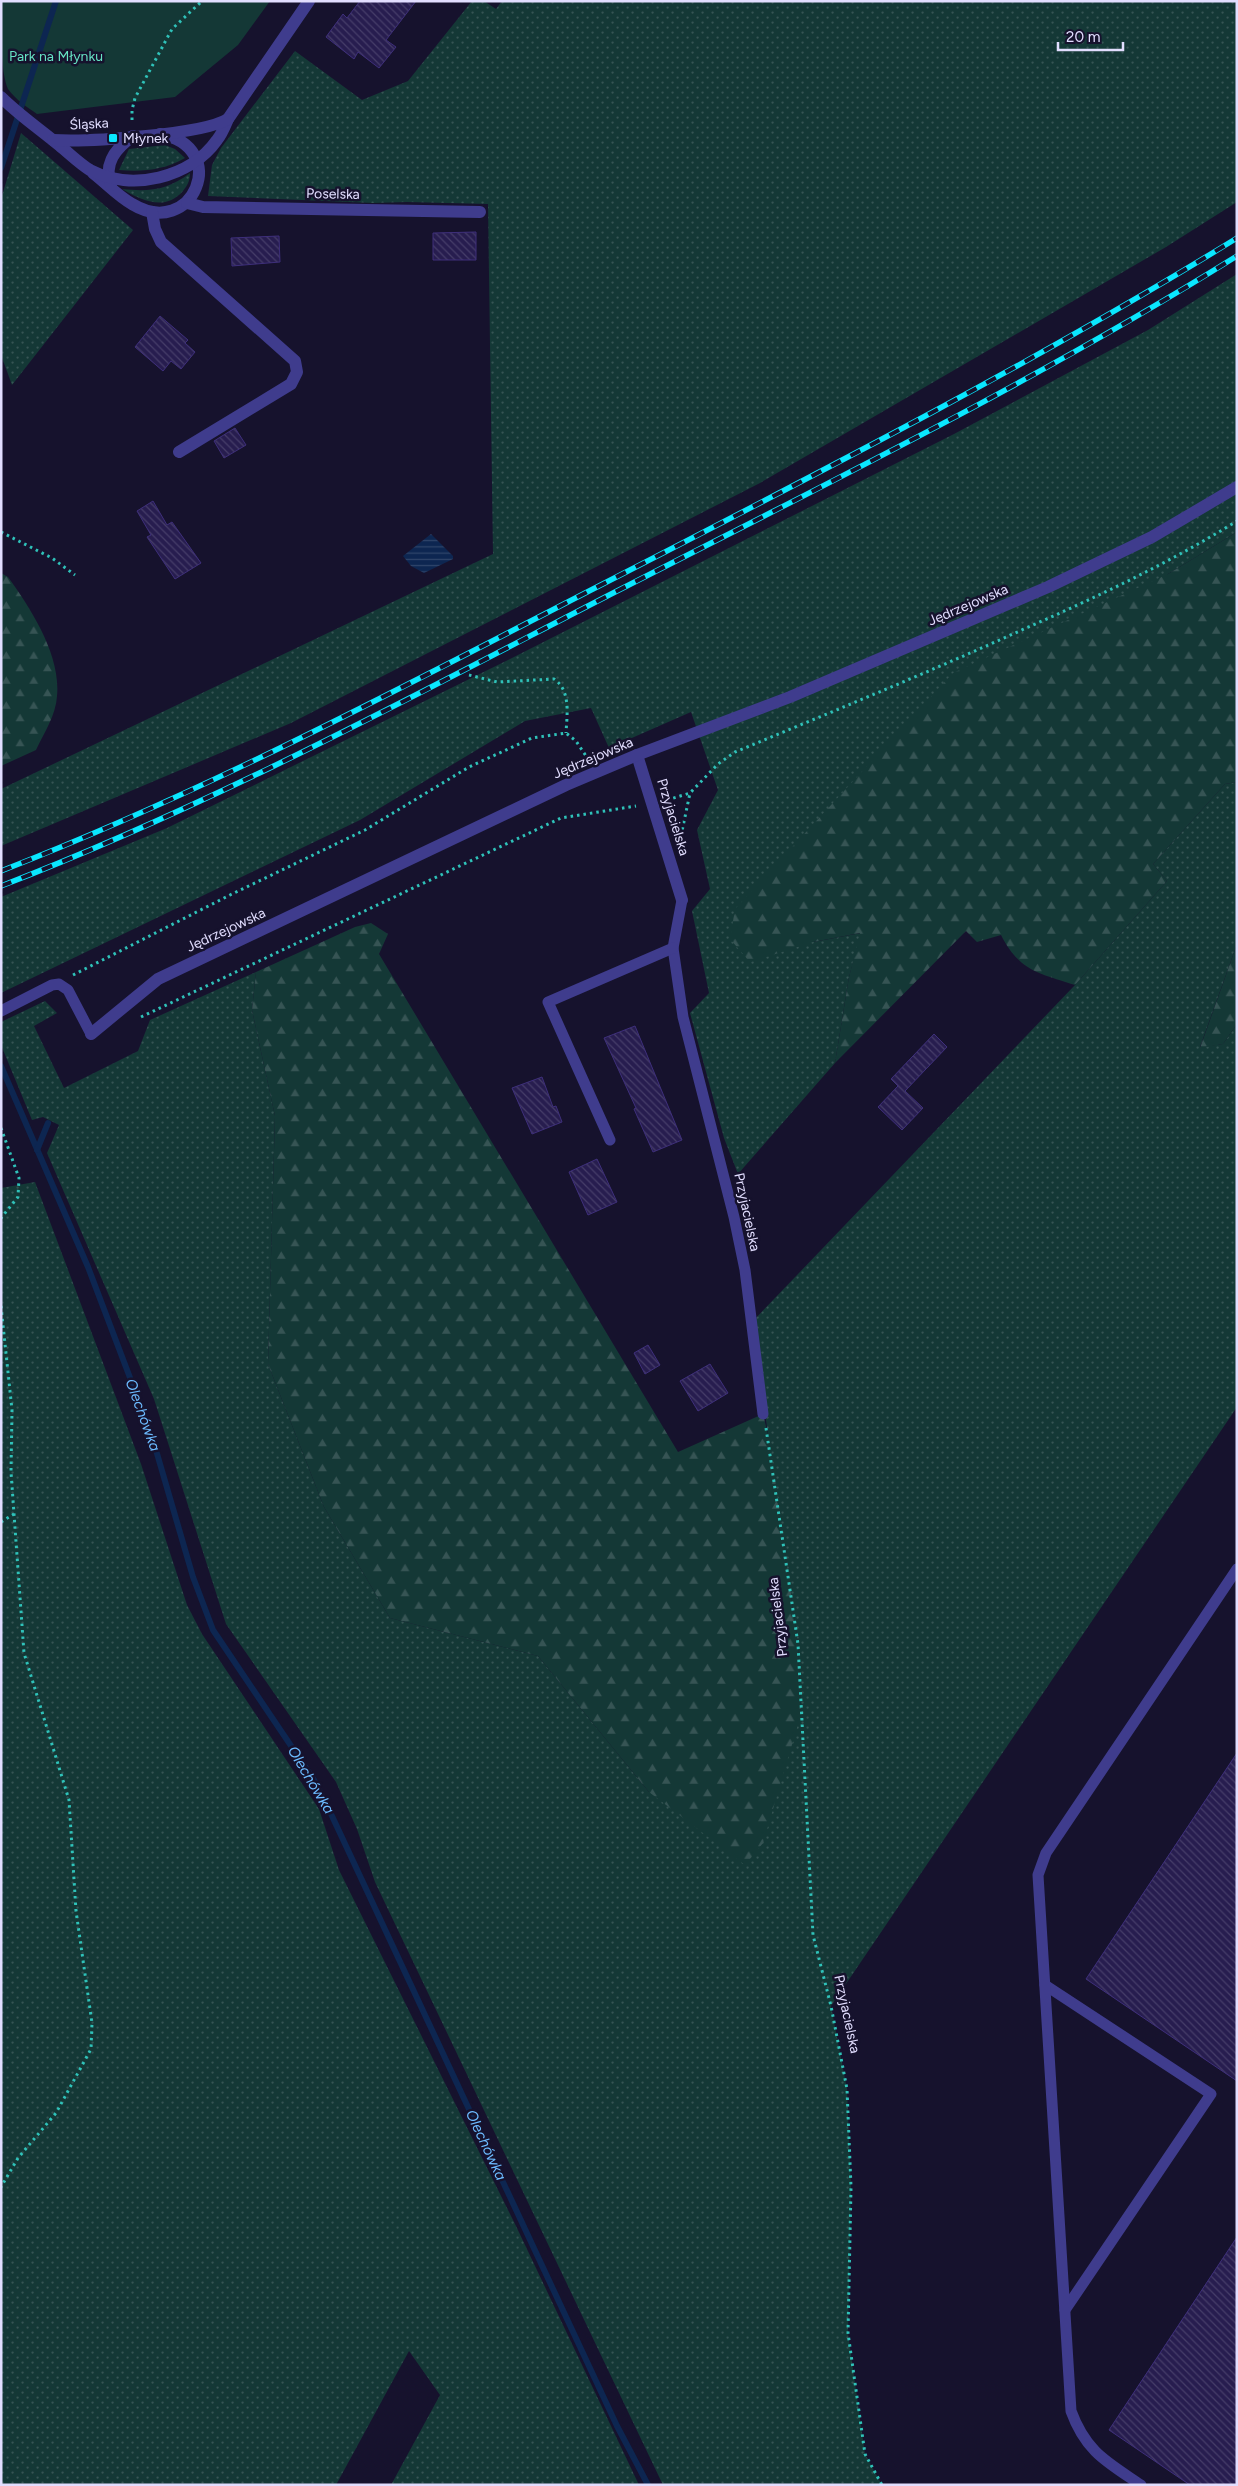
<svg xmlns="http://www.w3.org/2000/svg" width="1238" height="2486" viewBox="0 0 1238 2486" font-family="Figtree,sans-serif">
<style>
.grass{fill:url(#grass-dots)}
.forest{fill:url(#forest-firs)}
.green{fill:#143836}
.water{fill:url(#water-rules)}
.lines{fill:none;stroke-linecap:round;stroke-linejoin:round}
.stream{stroke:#0d2651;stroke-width:6}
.building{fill:url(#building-back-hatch);stroke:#3e2f7b}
.path{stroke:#2fc2b9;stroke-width:3;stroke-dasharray:2.5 4;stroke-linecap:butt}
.service{stroke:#3f3c8d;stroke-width:11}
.minor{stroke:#3f3c8d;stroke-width:12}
.tertiary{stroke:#3f3c8d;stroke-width:12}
.rail-casing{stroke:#0ae7ff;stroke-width:5.5}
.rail{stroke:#16122d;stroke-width:4;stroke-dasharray:11;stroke-linecap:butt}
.poi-dot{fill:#0ae7ff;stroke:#16122d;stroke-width:2}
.labels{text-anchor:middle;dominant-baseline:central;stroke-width:5;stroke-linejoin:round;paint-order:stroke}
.park-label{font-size:14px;fill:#66e3c4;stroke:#16122d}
.street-label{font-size:14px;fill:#e2deff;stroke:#16122d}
.poi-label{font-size:14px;fill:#e2deff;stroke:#16122d;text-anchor:start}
.water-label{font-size:15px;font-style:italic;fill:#6cbbff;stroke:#16122d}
</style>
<defs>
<pattern id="grass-dots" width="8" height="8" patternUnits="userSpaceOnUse" patternTransform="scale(1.25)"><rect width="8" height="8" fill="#143836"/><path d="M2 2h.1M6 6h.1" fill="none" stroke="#365454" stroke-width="1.8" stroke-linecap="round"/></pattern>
<pattern id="forest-firs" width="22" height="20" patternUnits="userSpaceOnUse" patternTransform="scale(1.25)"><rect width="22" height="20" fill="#143836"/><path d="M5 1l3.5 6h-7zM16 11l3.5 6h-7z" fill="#365454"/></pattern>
<pattern id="water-rules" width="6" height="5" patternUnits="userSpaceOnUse" patternTransform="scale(1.25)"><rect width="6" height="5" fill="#0d2651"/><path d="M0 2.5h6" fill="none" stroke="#30456b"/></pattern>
<pattern id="building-back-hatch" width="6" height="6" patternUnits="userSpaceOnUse" patternTransform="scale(1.25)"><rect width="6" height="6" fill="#271d4f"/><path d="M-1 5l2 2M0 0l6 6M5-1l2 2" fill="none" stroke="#463d69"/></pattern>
</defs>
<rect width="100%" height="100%" fill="#16122d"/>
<!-- grass -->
<g class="grass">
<polygon points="472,1 484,1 496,9 502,1 1237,1 1237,202 1166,247 760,483 291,723 1,846 1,789 493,554 488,204 407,202 373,203 208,196 212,165 221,148 295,51 362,100 408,81"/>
<polygon points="21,133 133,230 12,385 1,355 1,199"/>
<path d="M165 145 175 149 185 158C164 170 143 172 119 170L129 149Z"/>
<path d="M190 173C190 181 187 186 183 191 165 212 141 200 122 189 149 192 168 190 190 173Z"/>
<polygon points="1237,274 1237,532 1168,574 813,942 861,933 849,977 835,1063 738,1174 724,1138 690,1013 709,993 692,911 710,889 697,830 718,790 691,712 609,748 591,708 525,721 360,820 1,993 1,897 167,828 510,659 954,434 1148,330"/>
<polygon points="1237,782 1237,944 1200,1047 1223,1044 1237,1024 1237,1407 831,2006 847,2089 851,2187 848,2333 865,2454 882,2485 663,2485 375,1882 357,1829 336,1782 226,1624 154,1399 47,1153 59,1125 43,1117 32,1120 1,1045 1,1022 45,1001 57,1013 34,1026 64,1088 138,1051 150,1020 256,972 252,1010 275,1116 268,1364 324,1507 390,1618 538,1656 649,1792 801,1714 798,1644 752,1322 1075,985 1167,881 1153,864 1225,784"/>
<polygon points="35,1182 141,1464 187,1605 202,1634 319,1809 339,1870 516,2226 639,2485 391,2485 440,2395 409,2351 336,2485 1,2485 1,1188"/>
</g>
<!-- forest -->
<g class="forest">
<path d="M1237 532V782L1225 784 1153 864 1167 881 1075 985C1039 973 1020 972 1001 935L977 942 966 931 835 1063 849 977 860 933 813 942 750 962 730 939 735 909 953 673 1168 574Z"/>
<path d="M1 573 8 577C31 609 61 655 57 696 56 715 44 733 36 750L1 766Z"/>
<polygon points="371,923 388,934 379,954 678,1452 763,1414 770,1443 798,1644 801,1714 763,1843 745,1865 649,1792 538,1656 390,1618 324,1507 268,1364 275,1116 252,1010 256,972 355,927"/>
<polygon points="1237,944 1237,1024 1223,1044 1200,1048"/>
</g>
<!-- green -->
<path class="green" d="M1 1H270L238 45 175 97 37 114C27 107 16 100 8 89 0 71 1 24 1 1Z"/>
<!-- water -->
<polygon class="water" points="431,534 453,556 453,559 424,573 411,566 403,556"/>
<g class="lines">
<!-- stream -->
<g class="stream">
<polyline points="1,168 56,1"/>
<polyline points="1,1066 88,1267 151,1433 193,1577 213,1630 314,1780 332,1816 617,2426 648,2485"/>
<polyline points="37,1150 48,1123"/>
</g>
</g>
<!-- building -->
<g class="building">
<polygon points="360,1 416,1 386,40 396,47 379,68 358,52 354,59 326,37 343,14 347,18"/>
<polygon points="476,232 476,260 433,260 433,233"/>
<polygon points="279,236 280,262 232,266 231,238"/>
<polygon points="160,316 188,340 185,343 195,352 181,369 171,361 163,371 135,347"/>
<polygon points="235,428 246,445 224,458 214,441"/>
<polygon points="153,501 167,525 172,522 201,563 175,579 147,537 151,535 137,511"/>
<polygon points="635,1026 682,1140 653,1152 634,1109 636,1108 604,1038"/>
<polygon points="934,1034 947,1047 905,1091 923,1108 902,1130 878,1107 898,1086 891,1079"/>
<polygon points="542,1077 553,1107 556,1106 562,1122 532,1134 512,1088"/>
<polygon points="597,1159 617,1202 588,1215 569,1172"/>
<polygon points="648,1345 660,1365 645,1374 634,1353"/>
<polygon points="710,1364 728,1393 698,1411 680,1381"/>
<polygon points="1237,1753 1237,2081 1086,1979"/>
<polygon points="1237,2237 1237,2485 1190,2485 1109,2430"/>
</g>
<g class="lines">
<!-- path -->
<g class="path">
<polyline points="132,120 132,110 135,98 172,29 202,1"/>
<polyline points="1,532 52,558 75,575"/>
<path d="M469 675 497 682 554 679C571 690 567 715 566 733"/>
<path d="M667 800 690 793 718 764 735 752C832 712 929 672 1024 629 1097 597 1169 563 1237 521"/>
<polyline points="681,836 690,793"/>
<polyline points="73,975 230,895 365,830 469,767 532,738 566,733 576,741 588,759"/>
<polyline points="141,1017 561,818 636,806"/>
<polyline points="1,1128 19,1178 18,1197 1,1218"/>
<polyline points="1,1306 12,1410 11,1472 24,1653 69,1800 76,1911 92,2023 91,2049 56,2113 18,2158 1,2187"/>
<polyline points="766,1428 798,1644 813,1935 831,2006 847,2089 851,2187 848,2333 865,2454 882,2485"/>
<polyline points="1,1522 14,1514"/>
</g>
<!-- service -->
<g class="service">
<polyline points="682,900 673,948 683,1017 734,1217 745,1270 763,1414"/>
<polyline points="1,1011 52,985 59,984 68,990 91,1034"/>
<polyline points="610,1140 548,1002 673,948"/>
<polyline points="1045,1985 1211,2094 1065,2310"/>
<path d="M1141 2485C1107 2462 1086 2452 1071 2411L1038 1875 1046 1853 1237 1569"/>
</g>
<!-- minor -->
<g class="minor">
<path d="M93 173C106 183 118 196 132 204 193 241 232 147 160 134"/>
<path d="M111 185C103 163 116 148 133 136"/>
<polyline points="187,203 203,207 480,212"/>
<polyline points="152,212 155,229 161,242 295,361 297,372 291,384 179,452"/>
<polyline points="637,755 682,900"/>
<polyline points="91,1034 158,979 566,785 637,755 790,697 1048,587 1152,537 1237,487"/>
</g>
<!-- tertiary -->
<g class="tertiary">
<path d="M1 97C19 115 41 130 60 146 70 154 80 164 90 170 132 192 190 178 217 140 222 134 225 126 228 119L309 1"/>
<path d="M53 140C87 142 202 135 228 119"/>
</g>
<!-- rail casing -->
<g class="rail-casing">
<g id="rail">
<path d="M1 871C205 792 399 689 593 589 811 477 1029 366 1237 238"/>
<path d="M1 886C214 804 415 695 617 591 826 484 1038 380 1237 256"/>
</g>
</g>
<!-- rail -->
<use href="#rail" class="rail"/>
</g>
<!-- markers -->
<rect class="poi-dot" x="108" y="133" width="10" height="10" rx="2.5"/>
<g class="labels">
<!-- park labels -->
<g class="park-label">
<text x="56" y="56">Park na Młynku</text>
</g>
<!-- street labels -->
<g class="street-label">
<text transform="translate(89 124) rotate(-3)">Śląska</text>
<text transform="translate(333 194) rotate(1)">Poselska</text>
<text transform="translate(968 605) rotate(-23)">Jędrzejowska</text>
<text transform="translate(593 758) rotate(-23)">Jędrzejowska</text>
<text transform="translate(673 817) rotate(73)">Przyjacielska</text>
<text transform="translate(226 930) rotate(-25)">Jędrzejowska</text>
<text transform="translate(747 1212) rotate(78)">Przyjacielska</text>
<text transform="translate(778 1617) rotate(-97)">Przyjacielska</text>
<text transform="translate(847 2014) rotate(78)">Przyjacielska</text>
</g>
<!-- poi labels -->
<g class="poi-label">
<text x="123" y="138">Młynek</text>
</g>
<!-- water labels -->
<g class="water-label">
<text transform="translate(143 1415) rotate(70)">Olechówka</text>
<text transform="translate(311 1780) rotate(59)">Olechówka</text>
<text transform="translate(486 2145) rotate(65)">Olechówka</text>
</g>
</g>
<!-- border -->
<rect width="1238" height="2486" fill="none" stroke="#e2deff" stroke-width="5"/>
<!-- scale -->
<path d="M1058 42v8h65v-8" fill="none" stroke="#e2deff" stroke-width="2.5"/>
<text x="1066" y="42" font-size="15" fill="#e2deff" stroke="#16122d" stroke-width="4" paint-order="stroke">20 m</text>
</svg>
